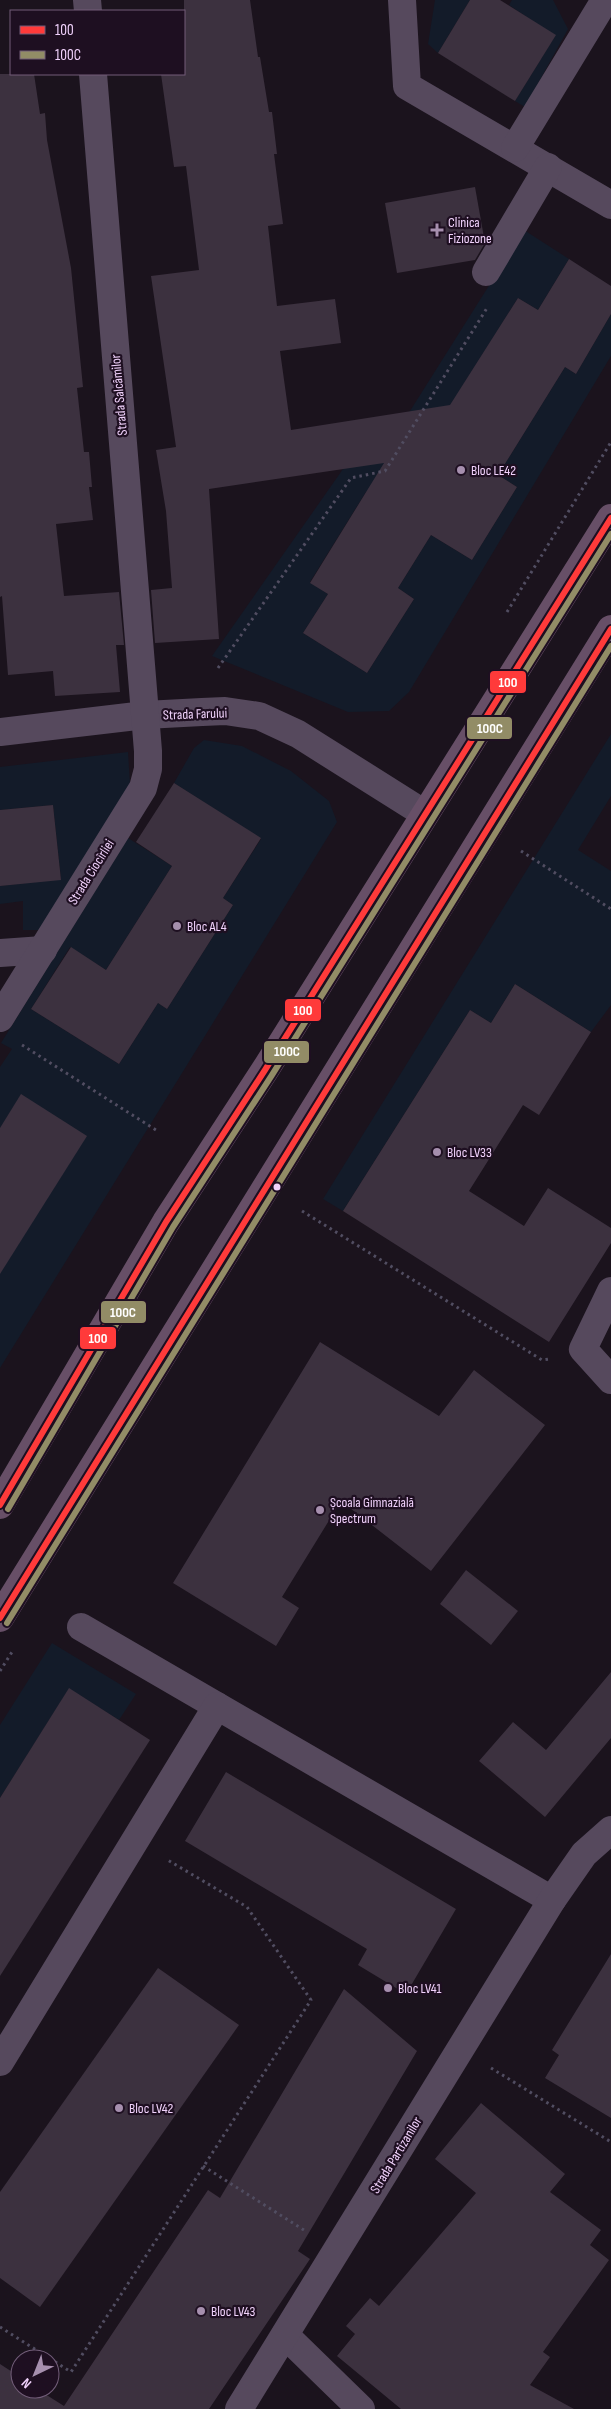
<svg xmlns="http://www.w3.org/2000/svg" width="611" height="2409" viewBox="0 0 611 2409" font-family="'Sofia Sans Condensed',sans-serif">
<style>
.green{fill:#131b29}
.building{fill:#3c313f}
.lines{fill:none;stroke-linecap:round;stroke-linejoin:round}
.path{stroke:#514d61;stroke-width:3;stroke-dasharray:2.5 4;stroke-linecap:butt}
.minor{stroke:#56495d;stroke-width:28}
.major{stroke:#674f67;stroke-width:28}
.bus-1-casing{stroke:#1e0f21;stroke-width:10}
.bus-2-casing{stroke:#1e0f21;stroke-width:10}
.bus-1{stroke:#ff3a3a;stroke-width:6}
.bus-2{stroke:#928c66;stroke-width:6}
.poi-dot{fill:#a68fae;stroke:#1e0f21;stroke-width:2}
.bus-dot{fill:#f1d2fc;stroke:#1e0f21;stroke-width:2}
.labels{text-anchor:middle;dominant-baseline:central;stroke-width:4.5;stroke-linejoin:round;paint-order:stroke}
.poi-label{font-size:14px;fill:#f1d2fc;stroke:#1e0f21;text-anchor:start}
.street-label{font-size:14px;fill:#f1d2fc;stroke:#1e0f21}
.line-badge{stroke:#1e0f21;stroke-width:2}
.badge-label{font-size:14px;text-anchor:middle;font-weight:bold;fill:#fff}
</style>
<rect width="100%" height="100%" fill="#1b131d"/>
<!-- green -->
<g class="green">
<polygon points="435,0 470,0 438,53 428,44"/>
<polygon points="512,0 553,0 568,29 525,107 515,101 555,36 509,5"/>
<polygon points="524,230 569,259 538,310 518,298 413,465 366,492 310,582 328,594 303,633 367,673 414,599 398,588 431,535 472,560 517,487 498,475 565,367 576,374 611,314 611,356 409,692 389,711 348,712 212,656 343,469 410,411"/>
<polygon points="611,734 611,796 578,850 611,871 611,1005 591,1032 515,984 491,1023 470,1010 343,1211 323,1199"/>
<polygon points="204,740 242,746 291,771 329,801 337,822 0,1368 0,1067 12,1049 1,1043 128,838 172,866 106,970 70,947 31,1009 119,1064 158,1003 167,1009 233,905 223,898 261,839 174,783 194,748"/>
<polygon points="128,752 130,784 39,930 23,930 23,901 0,904 0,886 61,879 53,805 0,810 0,767"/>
<polygon points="52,1643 136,1694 119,1720 69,1689 0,1798 0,1725"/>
</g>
<!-- building -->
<g class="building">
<polygon points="184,0 250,0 258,57 260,57 269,112 272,112 277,154 274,154 283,224 268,226 277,306 335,299 341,343 280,351 291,430 450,405 518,298 538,310 569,259 611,286 611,314 576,374 565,367 498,475 517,487 472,560 431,535 398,588 414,599 367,673 303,633 328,594 310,583 384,463 209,489 219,639 155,643 151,590 172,588 166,511 156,450 176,447 151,276 199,270 186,166 174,167 161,74 184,74"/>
<polygon points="470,0 500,0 556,35 515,101 438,53"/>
<polygon points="0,74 34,74 40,114 45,113 47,140 71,268 83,387 77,388 84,452 89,452 92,487 89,487 93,520 56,524 64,596 119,592 124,645 116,645 120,692 55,696 53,671 8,675 2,596 0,597"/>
<polygon points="475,187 485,243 475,260 397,273 385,203"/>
<polygon points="174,783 261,838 223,898 233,905 167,1009 158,1003 119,1064 31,1009 71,947 106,970 172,866 136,842"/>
<polygon points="53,805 61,880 0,886 0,810"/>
<polygon points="515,984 591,1032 539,1115 523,1105 469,1191 524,1226 548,1188 611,1228 611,1243 549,1342 343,1211 470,1010 491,1023"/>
<polygon points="21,1094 87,1136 0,1274 0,1128"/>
<polygon points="320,1342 439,1416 474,1370 545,1425 431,1571 341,1501 282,1597 299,1608 276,1646 173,1583"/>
<polygon points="466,1570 518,1611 491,1645 440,1604"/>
<polygon points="611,1672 611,1738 545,1817 479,1761 513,1722 546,1750"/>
<polygon points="69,1688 150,1740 0,1976 0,1798"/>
<polygon points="226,1772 456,1909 406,1994 358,1965 367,1949 185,1841"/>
<polygon points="611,1954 611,2118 545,2078 559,2055 552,2050"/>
<polygon points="158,1968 239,2025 40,2307 0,2278 0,2192"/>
<polygon points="344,1989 417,2051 298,2251 310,2259 209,2409 0,2409 0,2364 20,2377 20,2389 37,2389 64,2406 208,2190 220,2198"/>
<polygon points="481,2103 565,2174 550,2192 601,2230 590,2245 609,2260 543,2352 550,2357 530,2385 574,2409 401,2409 337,2356 355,2334 346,2326 370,2298 379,2306 476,2193 435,2159"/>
</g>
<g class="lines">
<!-- path -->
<g class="path">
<polyline points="507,612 611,442"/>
<polyline points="218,668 351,478 385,471 487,308"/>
<polyline points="521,851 611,909"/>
<polyline points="22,1045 156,1130"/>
<polyline points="302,1211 542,1360 549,1359"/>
<polyline points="0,1671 12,1652"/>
<polyline points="491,2068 611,2142"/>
<polyline points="203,2166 307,2232"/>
<polyline points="0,2327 71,2372 311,2000 247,1907 166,1859"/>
</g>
<!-- minor -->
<g class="minor">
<polyline points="87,0 88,11"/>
<polyline points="402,0 407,86 611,205"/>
<polyline points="515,148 605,0"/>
<polyline points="486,272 548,167"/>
<polyline points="0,732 145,715 202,712 225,711 259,716 298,734 425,814"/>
<polyline points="0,953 43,950"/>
<polyline points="0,1018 143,788 148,769 148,751 93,74"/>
<polyline points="611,1291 583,1349 611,1380"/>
<polyline points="81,1627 217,1706"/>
<polyline points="0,2062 217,1706 552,1900"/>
<polyline points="285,2335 361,2409"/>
<polyline points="239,2409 552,1900 584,1854 611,1830"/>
</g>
<!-- major -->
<g class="major">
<polyline points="0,1505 166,1222 265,1070 611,518"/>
<polyline points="0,1618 611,629"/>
</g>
<!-- bus-1 casing -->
<g class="bus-1-casing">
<g id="bus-1">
<polyline points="0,1505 166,1222 265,1070 611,518"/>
<polyline points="0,1618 611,629"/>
</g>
</g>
<!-- bus-2 casing -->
<g class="bus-2-casing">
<g id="bus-2">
<polyline points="8,1509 173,1227 272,1075 611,534"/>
<polyline points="7,1623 611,646"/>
</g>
</g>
<!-- bus-1 -->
<use href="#bus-1" class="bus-1"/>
<!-- bus-2 -->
<use href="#bus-2" class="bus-2"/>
</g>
<!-- markers -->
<g class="poi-dot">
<path d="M434.5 222.5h5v5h5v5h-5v5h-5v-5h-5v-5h5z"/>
<circle cx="461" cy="470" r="5"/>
<circle cx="177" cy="926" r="5"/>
<circle cx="437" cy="1152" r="5"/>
<circle cx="320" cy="1510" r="5"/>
<circle cx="388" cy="1988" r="5"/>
<circle cx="119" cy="2108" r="5"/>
<circle cx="201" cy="2311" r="5"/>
</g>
<circle class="bus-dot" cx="277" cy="1187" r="4.5"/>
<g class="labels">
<!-- poi labels -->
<g class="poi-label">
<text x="448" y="222">Clinica<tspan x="448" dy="16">Fiziozone</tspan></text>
<text x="471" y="470">Bloc LE42</text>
<text x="187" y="926">Bloc AL4</text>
<text x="447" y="1152">Bloc LV33</text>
<text x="330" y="1502">Școala Gimnazială<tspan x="330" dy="16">Spectrum</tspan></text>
<text x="398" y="1988">Bloc LV41</text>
<text x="129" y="2108">Bloc LV42</text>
<text x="211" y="2311">Bloc LV43</text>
</g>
<!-- street labels -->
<g class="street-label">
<text transform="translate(119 395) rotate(-95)">Strada Salcâmilor</text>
<text transform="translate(195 714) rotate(-2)">Strada Farului</text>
<text transform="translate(91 872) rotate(-58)">Strada Ciocîrliei</text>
<text transform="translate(396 2155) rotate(-59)">Strada Partizanilor</text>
</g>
</g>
<g class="line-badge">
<rect x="489" y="670" width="38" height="24" rx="5" fill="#ff3a3a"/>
<rect x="466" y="716" width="47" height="24" rx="5" fill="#928c66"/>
<rect x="284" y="998" width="38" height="24" rx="5" fill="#ff3a3a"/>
<rect x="263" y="1040" width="47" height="24" rx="5" fill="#928c66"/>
<rect x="100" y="1300" width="47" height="24" rx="5" fill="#928c66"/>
<rect x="79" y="1326" width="38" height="24" rx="5" fill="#ff3a3a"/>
</g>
<g class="badge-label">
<text x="508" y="687">100</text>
<text x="490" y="733">100C</text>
<text x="303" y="1015">100</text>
<text x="287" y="1056">100C</text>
<text x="123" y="1317">100C</text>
<text x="98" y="1343">100</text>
</g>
<!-- legend -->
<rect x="10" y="10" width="175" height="65" fill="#1e0f21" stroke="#725d79"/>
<rect x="20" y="26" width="25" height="8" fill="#ff3a3a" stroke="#725d79"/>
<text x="55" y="35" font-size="15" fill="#f1d2fc">100</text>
<rect x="20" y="51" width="25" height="8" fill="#928c66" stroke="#725d79"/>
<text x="55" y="60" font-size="15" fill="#f1d2fc">100C</text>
<!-- north arrow -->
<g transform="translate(35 2374) rotate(223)"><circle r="24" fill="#1e0f21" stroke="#725d79"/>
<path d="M0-4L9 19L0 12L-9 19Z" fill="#a68fae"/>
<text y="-8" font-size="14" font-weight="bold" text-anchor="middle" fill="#f1d2fc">N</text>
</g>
</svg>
